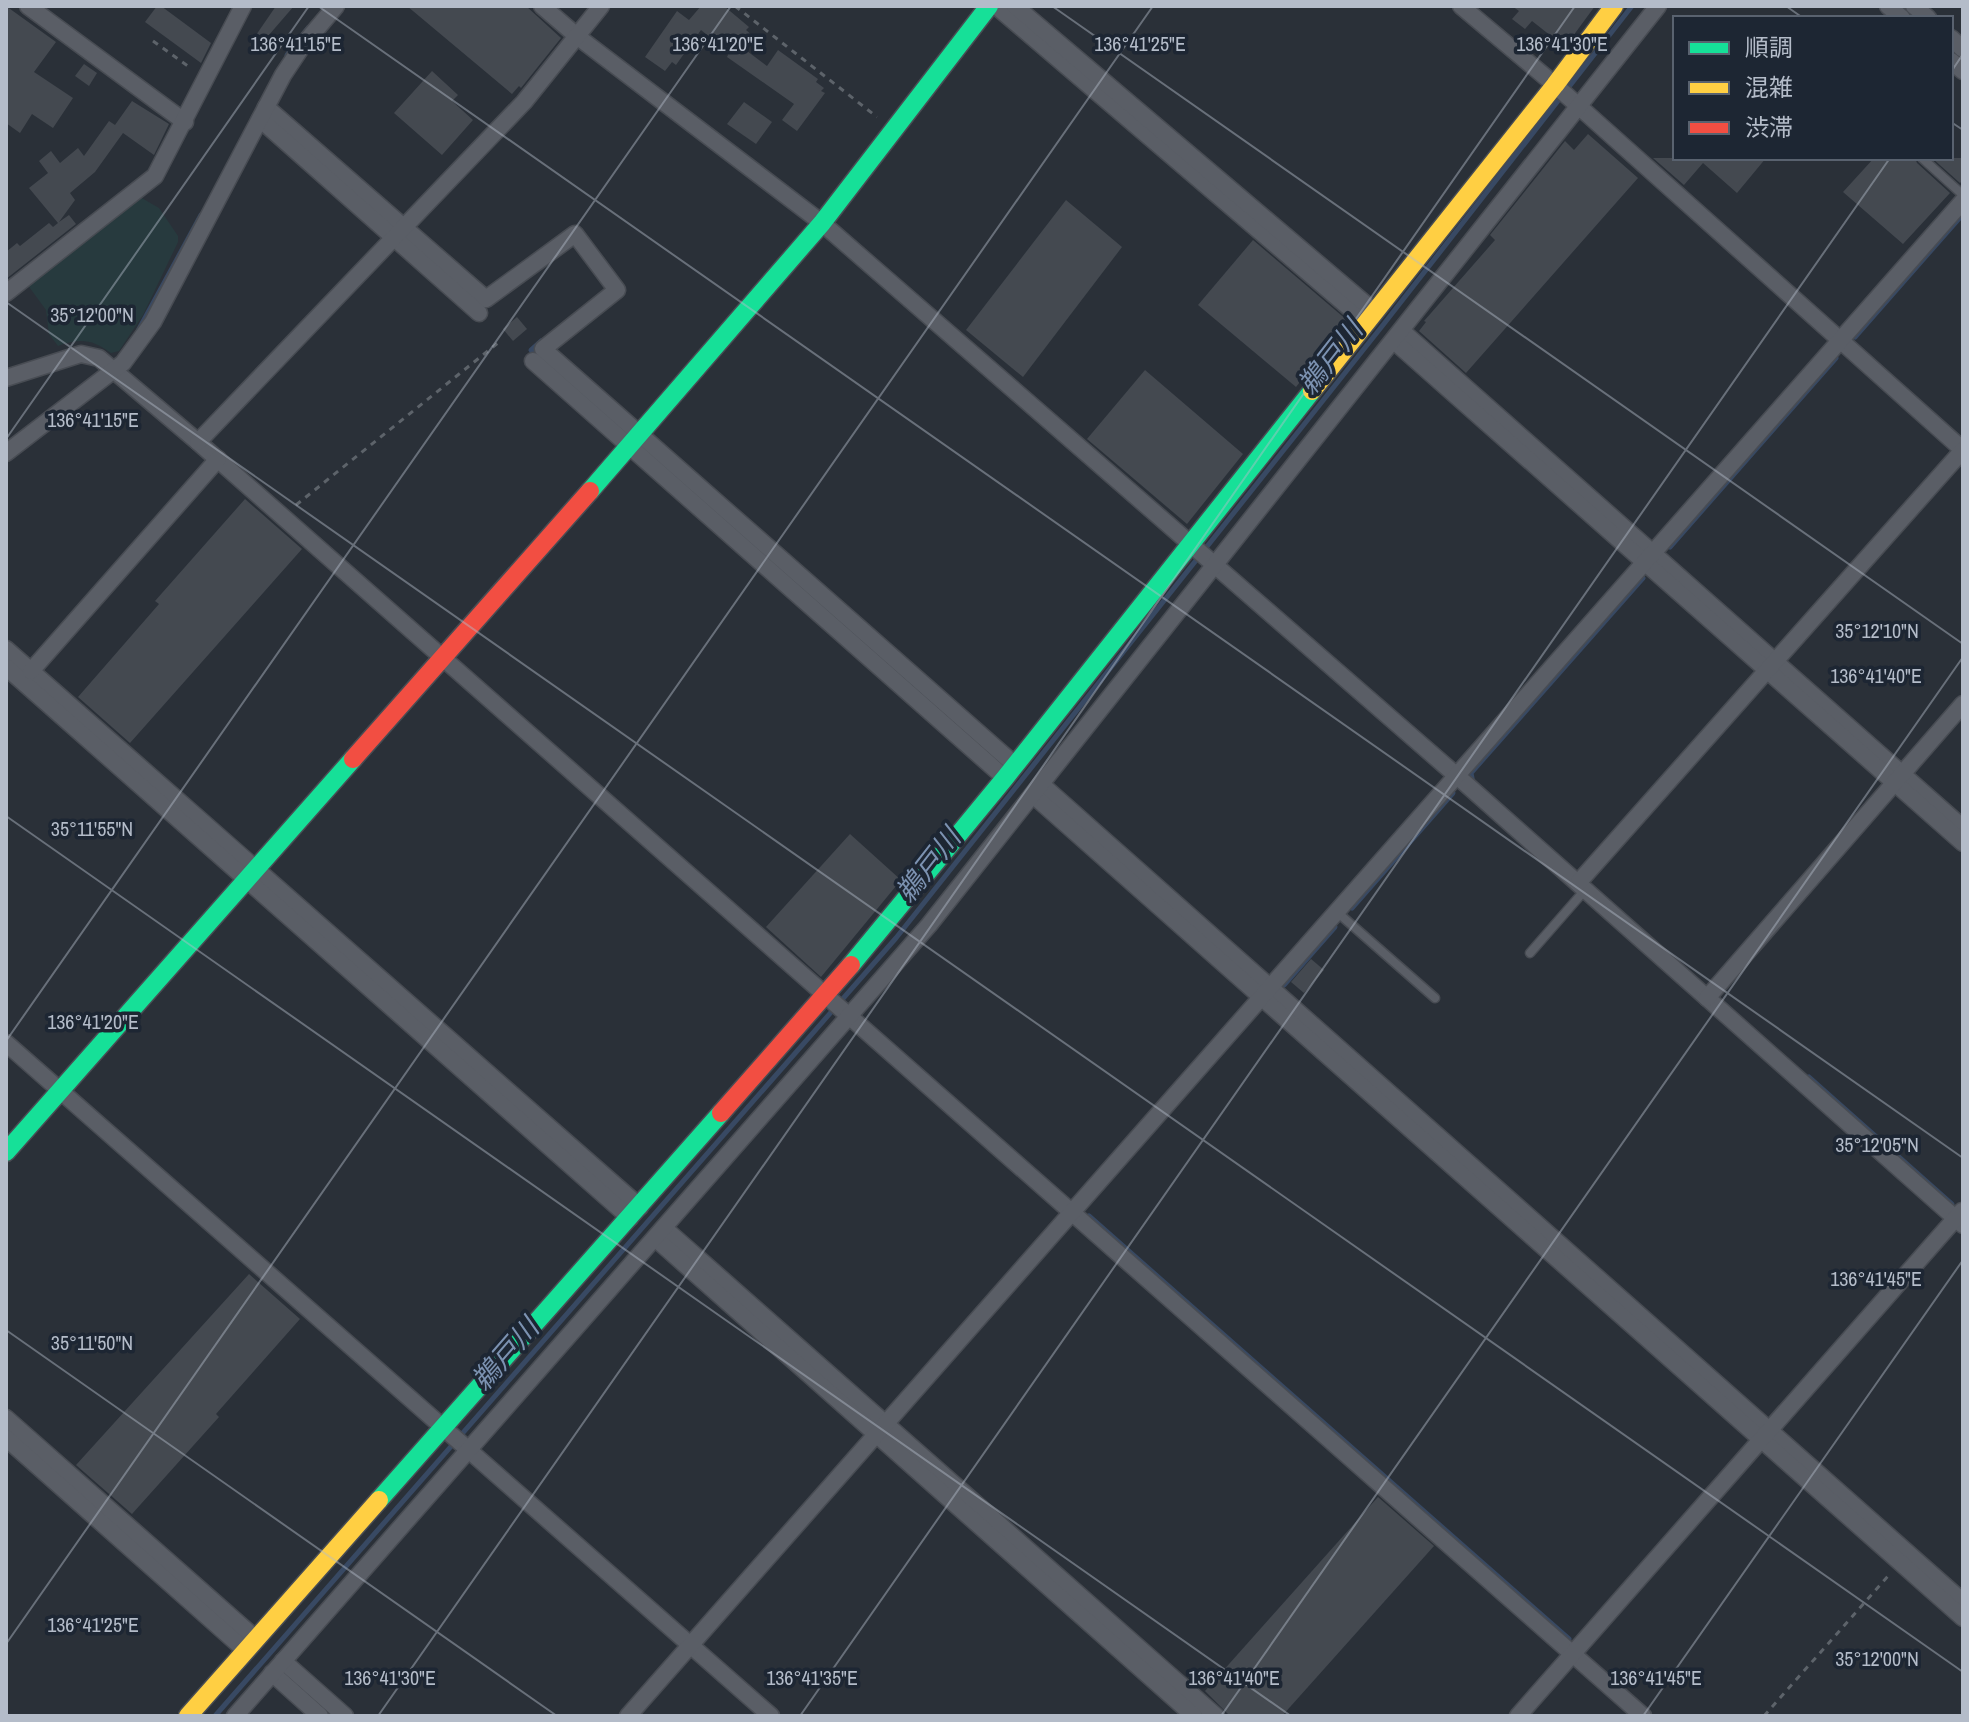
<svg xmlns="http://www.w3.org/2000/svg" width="1969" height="1722" viewBox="0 0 1969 1722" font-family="'Archivo Narrow','Noto Sans JP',sans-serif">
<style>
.green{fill:#273a3e}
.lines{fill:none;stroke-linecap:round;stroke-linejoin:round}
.stream{stroke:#384963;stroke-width:5}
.building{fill:#444950}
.lane-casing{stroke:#484c53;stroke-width:11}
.street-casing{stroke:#484c53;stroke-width:19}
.fast-casing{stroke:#484c53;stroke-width:21}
.slow-casing{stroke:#484c53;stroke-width:21}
.jam-casing{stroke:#484c53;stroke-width:21}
.path{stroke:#5d636a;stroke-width:3;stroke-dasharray:6 6;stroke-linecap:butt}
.lane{stroke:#5a5e66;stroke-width:8}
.street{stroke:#5a5e66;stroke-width:16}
.fast{stroke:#16e098;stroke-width:18}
.slow{stroke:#ffcf43;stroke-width:18}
.jam{stroke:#f24e42;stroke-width:18}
.ticks{fill:none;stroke:#b4bcc9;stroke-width:2;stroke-opacity:0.45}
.labels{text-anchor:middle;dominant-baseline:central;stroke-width:7;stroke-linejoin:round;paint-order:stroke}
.water-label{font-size:28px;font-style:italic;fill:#7c92b1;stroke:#1d2633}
.ticks-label{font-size:20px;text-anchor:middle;fill:#b4bcc9;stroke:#1d2633;stroke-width:7;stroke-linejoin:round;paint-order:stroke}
</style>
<rect width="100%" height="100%" fill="#2a3038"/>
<!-- green -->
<path class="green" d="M140 197 159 208 178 236V242L143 315 119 351 111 353C92 339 80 338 58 346L49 334 46 310 27 284Z"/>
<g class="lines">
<!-- stream -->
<g class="stream">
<polyline points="287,55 308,28"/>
<polyline points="139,329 201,215"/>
<polyline points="1855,337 1963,214"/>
<polyline points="537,355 531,350 541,341"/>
<polyline points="1670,547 1836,358"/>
<polyline points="797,584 1004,766"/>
<polyline points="1473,783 1471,773 1643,578"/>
<polyline points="1352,908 1453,793"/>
<polyline points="1284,985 1335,927"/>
<polyline points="1809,1077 1952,1204"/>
<polyline points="1089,1216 1569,1639"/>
<polyline points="215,1716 896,938 1383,325 1632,6"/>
</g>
</g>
<!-- building -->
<g class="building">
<polygon points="6,6 56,42 34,72 73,98 53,128 32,114 20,133 6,123"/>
<polygon points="157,6 161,6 211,43 201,63 145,22"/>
<polygon points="276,6 294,6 262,43 254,38"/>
<polygon points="407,6 526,6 561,38 521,88 519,86 512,94"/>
<polygon points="701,6 724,6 749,27 746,30 753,36 743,48 767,66 778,50 818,79 816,82 824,88 821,91 825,93 797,131 782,120 794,104 727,57 729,53 701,30 676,65 672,62 665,71 645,57 677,11 689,20"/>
<polygon points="1512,6 1595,6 1565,47 1532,21 1525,29 1512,19 1519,11"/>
<polygon points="84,64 97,73 89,86 75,76"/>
<polygon points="432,71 458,95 452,101 473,120 442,155 394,113"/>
<polygon points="132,101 169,124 154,155 123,133 95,172 70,193 75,200 59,222 69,215 76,224 6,279 6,252 17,243 20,246 49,223 53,227 58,223 29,188 48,173 39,161 51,151 60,163 78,148 84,156 109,121 115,125"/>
<polygon points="744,102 772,122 756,144 727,124"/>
<polygon points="1588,134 1638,178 1466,373 1419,331 1426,322 1424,321 1495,240 1490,235 1565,141 1574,150"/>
<polygon points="1653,158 1766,158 1737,193 1703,163 1684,185"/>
<polygon points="1874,158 1915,158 1917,163 1950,193 1903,244 1843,192"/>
<polygon points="1932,158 1963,158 1963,180 1960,183"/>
<polygon points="1066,200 1122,247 1023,377 966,330"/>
<polygon points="1253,240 1348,321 1296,387 1198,305"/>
<polygon points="517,317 527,329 513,341 503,329"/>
<polygon points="1145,370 1243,454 1187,524 1087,439"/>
<polygon points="245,499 302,549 130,743 78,697 159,604 155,601"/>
<polygon points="850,834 901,880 821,977 766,927"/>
<polygon points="1311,959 1324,970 1304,993 1291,982"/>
<polygon points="249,1274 300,1319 216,1414 219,1417 132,1514 76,1465"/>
<polygon points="1378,1497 1434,1546 1282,1716 1230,1716 1205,1691"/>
</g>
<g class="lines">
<!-- lane casing -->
<g class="lane-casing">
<g id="lane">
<polyline points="1922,158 1963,195"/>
<polyline points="1337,912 1435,998"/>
<polyline points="1530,953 1585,890"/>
</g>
</g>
<!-- street casing -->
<g class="street-casing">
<g id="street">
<polyline points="28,6 185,122"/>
<polyline points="542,6 578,37 822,223 1457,776 1963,1225"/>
<polyline points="996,6 1366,322"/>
<polyline points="1015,6 1375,312"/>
<polyline points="1461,6 1555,85 1963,450"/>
<polyline points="1888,6 1902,18"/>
<polyline points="1914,6 1928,18"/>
<polyline points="1951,38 1963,49"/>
<polyline points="1951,61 1963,71"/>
<polyline points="266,107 486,299 575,234 617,290 543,349 1015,765"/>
<polyline points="260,119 479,313"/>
<polyline points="6,293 155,176 243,6"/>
<polyline points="1402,331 1963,828"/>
<polyline points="1394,341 1963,843"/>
<polyline points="533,361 1005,778"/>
<polyline points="6,378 81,354 99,358 198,442 1643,1716"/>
<polyline points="198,442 524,102 601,6"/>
<polyline points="6,453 123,363 153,322 283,75 303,45 336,6"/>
<polyline points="6,649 640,1207"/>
<polyline points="6,667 630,1218"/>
<polyline points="31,671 218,459"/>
<polyline points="1041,784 1963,1602"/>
<polyline points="1033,795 1963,1618"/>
<polyline points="1578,883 1963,450"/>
<polyline points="1707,998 1963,704"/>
<polyline points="6,1043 771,1716"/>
<polyline points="664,1228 1216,1716"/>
<polyline points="655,1238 1194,1716"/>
<polyline points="6,1418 256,1639"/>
<polyline points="6,1438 246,1651"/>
<polyline points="283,1661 345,1716"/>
<polyline points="272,1673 320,1716"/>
<polyline points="235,1716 929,925 1658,6"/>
<polyline points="628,1716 1963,201"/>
<polyline points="1518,1716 1962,1211"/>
</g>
</g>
<!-- fast casing -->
<g class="fast-casing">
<g id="fast">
<polyline points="590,491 822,223 989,6"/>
<polyline points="851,965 1005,778 1312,391"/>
<polyline points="6,1152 353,759"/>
<polyline points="379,1500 721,1113"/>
</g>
</g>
<!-- slow casing -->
<g class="slow-casing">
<g id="slow">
<polyline points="1312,391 1555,85 1614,6"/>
<polyline points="188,1716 379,1500"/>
</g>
</g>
<!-- jam casing -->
<g class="jam-casing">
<g id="jam">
<polyline points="353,759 590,491"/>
<polyline points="721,1113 851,965"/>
</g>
</g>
<!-- path -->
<g class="path">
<polyline points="735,6 877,117"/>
<polyline points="153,41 192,69"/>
<polyline points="296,505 499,342"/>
<polyline points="1764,1716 1889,1575"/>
</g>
<!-- lane -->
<use href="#lane" class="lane"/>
<!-- street -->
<use href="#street" class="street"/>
<!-- fast -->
<use href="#fast" class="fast"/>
<!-- slow -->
<use href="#slow" class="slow"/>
<!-- jam -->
<use href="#jam" class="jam"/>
</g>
<!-- ticks -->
<path class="ticks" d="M318 6 1963 1158M1052 6 1963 644M1786 6 1803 18M1951 72 1963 54M1951 122 1963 130M6 302 1963 1672M6 439 309 6M6 816 1291 1716M6 1041 731 6M6 1330 557 1716M6 1644 1153 6M378 1716 1575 6M800 1716 1890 158M1221 1716 1963 657M1643 1716 1963 1260"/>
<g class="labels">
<!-- water labels -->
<g class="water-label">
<text transform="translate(1330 357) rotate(-52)">鵜戸川</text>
<text transform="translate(928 865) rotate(-52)">鵜戸川</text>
<text transform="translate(505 1354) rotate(-49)">鵜戸川</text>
</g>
</g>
<g class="ticks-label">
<text x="296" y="51">136°41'15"E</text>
<text x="718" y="51">136°41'20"E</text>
<text x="1140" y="51">136°41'25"E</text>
<text x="1562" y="51">136°41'30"E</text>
<text x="92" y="322">35°12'00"N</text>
<text x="93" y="427">136°41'15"E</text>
<text x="1877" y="638">35°12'10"N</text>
<text x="1876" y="683">136°41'40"E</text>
<text x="92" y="836">35°11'55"N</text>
<text x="93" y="1029">136°41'20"E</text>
<text x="1877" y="1152">35°12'05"N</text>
<text x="1876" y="1286">136°41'45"E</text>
<text x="92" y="1350">35°11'50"N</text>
<text x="93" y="1632">136°41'25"E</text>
<text x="1877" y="1666">35°12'00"N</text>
<text x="390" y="1685">136°41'30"E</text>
<text x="812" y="1685">136°41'35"E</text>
<text x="1234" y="1685">136°41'40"E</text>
<text x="1656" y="1685">136°41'45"E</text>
</g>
<!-- border -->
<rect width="1969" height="1722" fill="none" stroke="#b4bcc9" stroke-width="16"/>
<!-- legend -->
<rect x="1673" y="16" width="280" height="144" fill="#1d2633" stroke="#59626f" stroke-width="2"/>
<rect x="1689" y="42" width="40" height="12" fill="#16e098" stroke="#59626f" stroke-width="2"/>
<text x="1745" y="56" font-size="24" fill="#b4bcc9">順調</text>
<rect x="1689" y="82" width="40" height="12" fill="#ffcf43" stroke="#59626f" stroke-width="2"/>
<text x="1745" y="96" font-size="24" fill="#b4bcc9">混雑</text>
<rect x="1689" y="122" width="40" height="12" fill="#f24e42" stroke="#59626f" stroke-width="2"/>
<text x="1745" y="136" font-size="24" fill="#b4bcc9">渋滞</text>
</svg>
